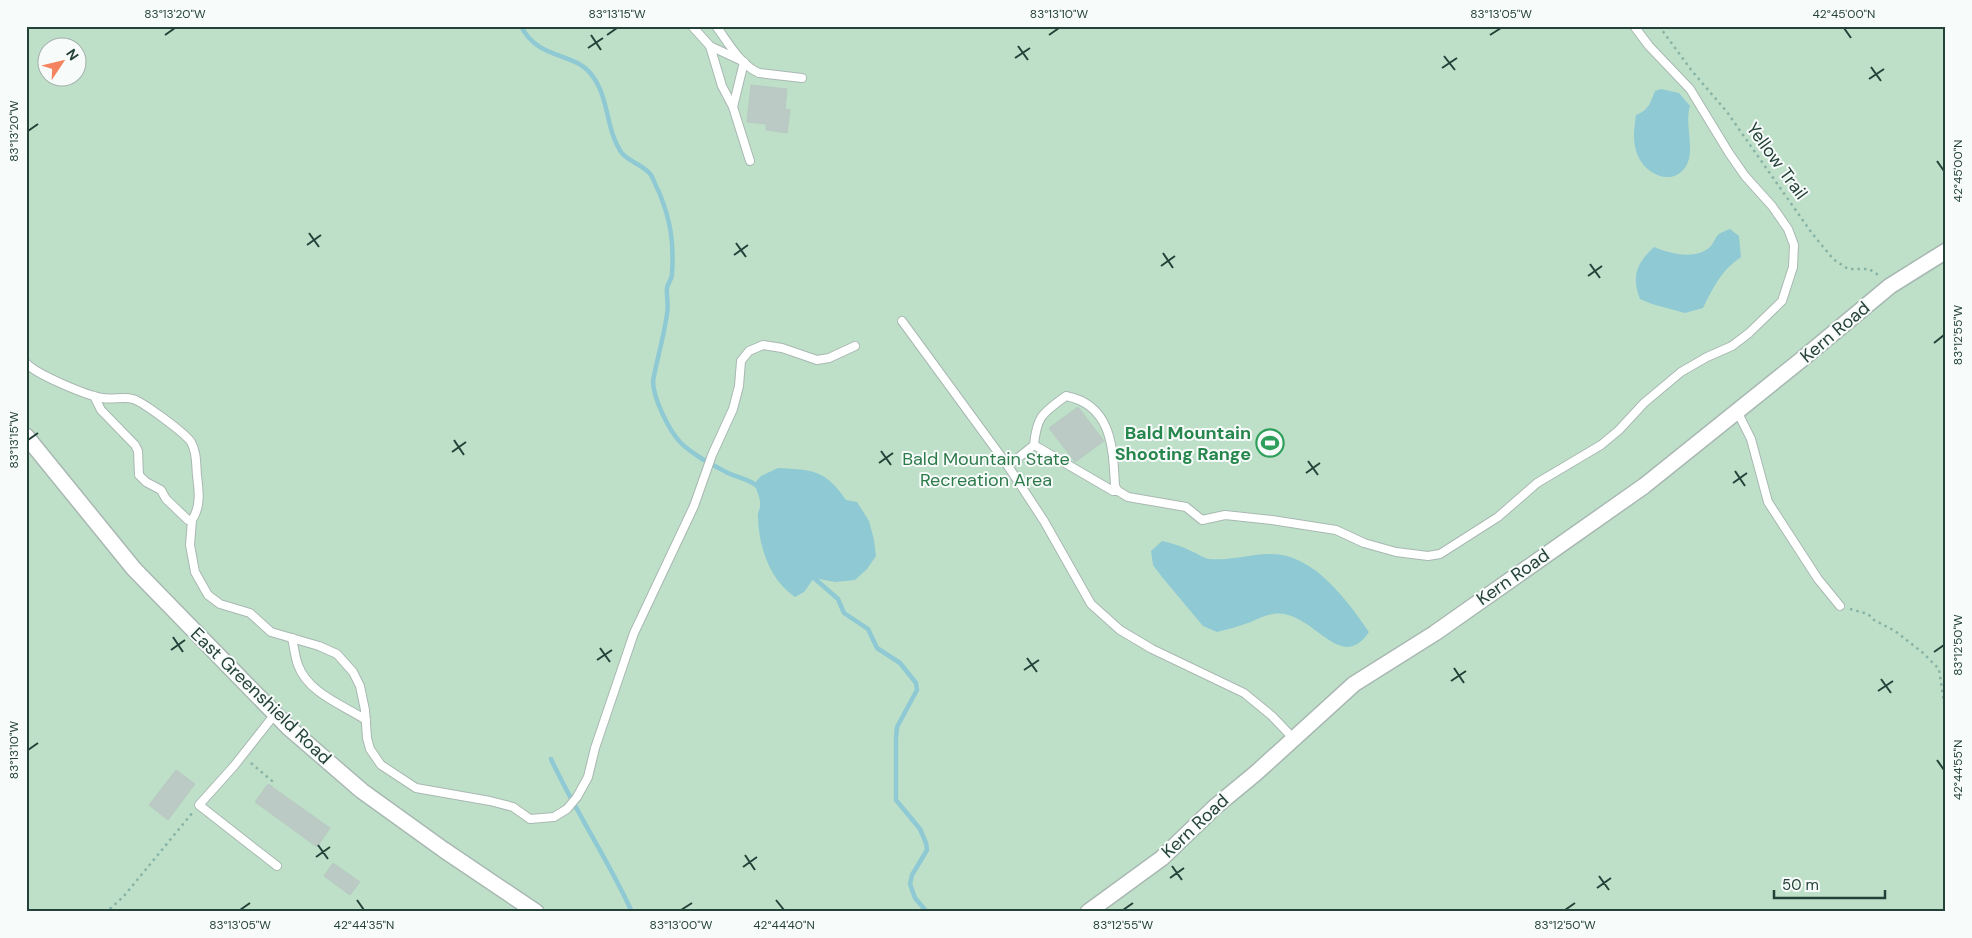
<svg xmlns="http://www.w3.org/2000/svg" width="1972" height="938" viewBox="0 0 1972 938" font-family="'DM Sans',sans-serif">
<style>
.green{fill:#bfe0c8;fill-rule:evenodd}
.water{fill:#8ec9d4}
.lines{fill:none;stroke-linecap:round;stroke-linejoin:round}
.stream{stroke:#8ec9d4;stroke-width:4.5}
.building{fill:#bbcac4;stroke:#b8c9c2}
.lane-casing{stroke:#a8b8b2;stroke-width:10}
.street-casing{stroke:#a8b8b2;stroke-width:18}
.path{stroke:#86b3a5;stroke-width:2.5;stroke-dasharray:2.5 4;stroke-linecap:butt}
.lane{stroke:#fff;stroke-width:8}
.street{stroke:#fff;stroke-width:15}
.ticks{fill:none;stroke:#24423a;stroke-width:2}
.labels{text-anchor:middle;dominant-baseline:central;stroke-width:4;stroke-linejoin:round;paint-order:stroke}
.street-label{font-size:18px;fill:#24423a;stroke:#f7fbf9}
.leisure-label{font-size:18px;font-weight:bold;fill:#27864d;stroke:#f7fbf9;text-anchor:end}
.park-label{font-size:18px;fill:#2d7a4b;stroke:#f7fbf9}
.neatline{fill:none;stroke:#24423a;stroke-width:2}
.ticks-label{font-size:12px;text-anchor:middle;fill:#24423a}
</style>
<rect width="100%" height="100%" fill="#e6efeb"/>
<!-- green -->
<path class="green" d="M26 26H1946V912H26ZM48 48H78V78H48Z"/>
<!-- water -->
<g class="water">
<path d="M1661 89 1679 93 1690 106C1684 124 1696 151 1686 166 1673 187 1646 175 1638 156 1632 143 1634 129 1636 115 1649 110 1650 103 1655 91Z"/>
<path d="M1730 229 1739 236 1741 257C1721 271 1714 286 1703 308L1685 313 1652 304 1640 299C1631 276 1637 263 1654 247 1671 254 1695 260 1710 247 1714 243 1715 237 1719 234 1722 232 1727 230 1730 229Z"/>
<path d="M778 468C812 470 825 469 846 500L857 502 869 521 874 540 876 556 867 569 855 580 835 582 814 578 804 592 795 597C770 580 759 548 758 518 757 514 759 511 760 507 761 499 757 491 754 484L761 476Z"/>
<path d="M1162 541C1172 543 1181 546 1191 551 1197 553 1203 558 1209 559 1229 561 1250 554 1270 554 1313 553 1347 600 1369 632 1339 676 1313 608 1273 614 1265 615 1257 619 1251 622 1240 626 1229 629 1217 632L1203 626 1162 577 1153 565 1151 551Z"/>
</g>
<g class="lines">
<!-- stream -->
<g class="stream">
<path d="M521 26C538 60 572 51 591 74 610 98 605 128 621 152 628 162 643 164 651 175 654 180 656 187 659 192 671 221 674 243 672 274 672 279 668 283 667 288 666 293 669 306 667 314 664 336 657 359 653 381 653 398 669 431 681 443 693 455 711 464 726 472 737 478 748 478 757 486"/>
<polyline points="812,573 814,578 838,599 844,613 868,629 877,648 900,663 916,683 917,690 897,727 896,738 896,800 920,829 926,843 927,850 912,875 910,884 915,898 927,912"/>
<path d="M551 759C575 811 608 859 632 912"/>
</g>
</g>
<!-- building -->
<g class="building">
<polygon points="751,85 787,89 785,109 790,110 787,133 766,130 766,124 747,122"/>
<polygon points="1078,407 1104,441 1075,462 1049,428"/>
<polygon points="176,770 195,784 168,820 149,805"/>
<polygon points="268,784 330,828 317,847 255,802"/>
<polygon points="333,863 360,882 350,895 324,876"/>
</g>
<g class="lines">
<!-- lane casing -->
<g class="lane-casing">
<g id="lane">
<polyline points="692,26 710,46 742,61"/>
<path d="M716 26C728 42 740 65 759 73L802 78"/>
<polyline points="710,46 722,86 733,107"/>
<polyline points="744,62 733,107 750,161"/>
<polyline points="902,321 1008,466 1044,521 1091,604 1120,630 1152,649 1244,693 1272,716 1294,739"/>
<path d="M26 363C37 375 86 395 102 398 113 400 123 396 133 399 143 402 185 433 191 442 197 452 196 465 197 476 199 491 201 507 192 520H188L166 499 161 490 146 482 139 475 138 451 135 445 101 410 94 396"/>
<polyline points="1737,411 1751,439 1768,502 1818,579 1840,606"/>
<path d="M1008 466 1034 445 1113 491H1118L1115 486C1113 448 1112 405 1066 396 1043 413 1037 415 1034 445"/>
<polyline points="1118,491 1128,497 1186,507 1202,520 1225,515 1272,520 1336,530 1364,543 1396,552 1428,556 1440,554 1498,517 1537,483 1601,445 1619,430 1644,403 1681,372 1707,357 1732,346 1749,333 1782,301 1793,267 1794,245 1788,229 1772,206 1745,176 1729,153 1690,89 1649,46 1634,26"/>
<polyline points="192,520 190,545 195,572 208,595 220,604 250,613 271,632 319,646 337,654 353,672 360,686 365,710 367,738 370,749 381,765 416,788 490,801 513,807 530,819 554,817 567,809 577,797 588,777 595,748 634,633 694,506 712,455 733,409 739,386 741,361 749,351 763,345 782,348 817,360 829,358 855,346"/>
<path d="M292 638C294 647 295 657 298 665 308 693 343 705 366 720"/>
<polyline points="275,714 234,766 199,805 277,866"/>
</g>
</g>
<!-- street casing -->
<g class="street-casing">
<g id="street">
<polyline points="26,436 134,569 288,727 362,791 444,850 536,912"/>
<polyline points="1088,912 1162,858 1216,806 1256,773 1354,684 1435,633 1644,486 1801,360 1890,286 1946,251"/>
</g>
</g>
<!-- path -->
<g class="path">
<polyline points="1659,26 1692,71 1727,112 1811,232 1833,259 1848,269 1869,269 1880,276"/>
<polyline points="1850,609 1868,614 1874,620 1895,631 1922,652 1939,669 1946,716"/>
<polyline points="251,763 272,781 272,786"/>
<polyline points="104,912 111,908 124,896 193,812"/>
</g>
<!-- lane -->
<use href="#lane" class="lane"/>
<!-- street -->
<use href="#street" class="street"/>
</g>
<!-- ticks -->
<path class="ticks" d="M1844 28 1851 38M165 35 175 28M591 35 601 50M607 35 617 28M1049 35 1059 28M1490 35 1501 28M1018 46 1028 60M588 48 603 38M1444 56 1455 70M1015 58 1030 48M1871 67 1881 81M1442 68 1457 58M1869 79 1884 69M28 131 38 124M1937 161 1944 171M309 233 319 247M736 243 746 257M307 245 321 235M1163 253 1173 268M734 255 748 245M1590 264 1600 278M1161 266 1175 256M1588 276 1602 266M1934 343 1944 335M28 440 38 433M454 440 464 455M881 451 891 465M452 452 466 442M1308 461 1318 475M879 463 893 453M1735 471 1745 486M1306 473 1320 463M1733 483 1747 473M173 637 183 652M600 648 610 662M171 650 185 640M1934 652 1944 645M1027 658 1037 672M597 660 612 650M1454 668 1464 683M1024 670 1039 660M1881 679 1891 693M1451 681 1466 671M1878 691 1893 681M28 750 38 743M1937 760 1944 770M318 845 328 859M745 855 755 870M316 857 330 847M1172 866 1182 880M743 867 757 857M1599 876 1609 890M1170 878 1184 868M1597 888 1611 878M357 900 364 910M776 900 784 910M240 910 250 903M681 910 692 903M1123 910 1133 903M1565 910 1575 903"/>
<!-- icons -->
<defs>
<g id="stadium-ring" transform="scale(1.4375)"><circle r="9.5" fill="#f7fbf9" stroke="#2e9e5b" stroke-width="1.5"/><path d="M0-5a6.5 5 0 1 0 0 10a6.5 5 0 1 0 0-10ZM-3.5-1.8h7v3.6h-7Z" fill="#2e9e5b"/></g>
</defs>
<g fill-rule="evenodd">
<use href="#stadium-ring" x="1270" y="443"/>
</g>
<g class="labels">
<!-- street labels -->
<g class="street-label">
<text transform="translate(1777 161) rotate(54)">Yellow Trail</text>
<text transform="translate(1835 332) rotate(-40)">Kern Road</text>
<text transform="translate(1513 577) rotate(-35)">Kern Road</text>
<text transform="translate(261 696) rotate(44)">East Greenshield Road</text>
<text transform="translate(1195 826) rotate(-43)">Kern Road</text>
</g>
<!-- leisure labels -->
<g class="leisure-label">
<text x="1251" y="433">Bald Mountain<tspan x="1251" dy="21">Shooting Range</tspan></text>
</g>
<!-- park labels -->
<g class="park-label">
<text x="986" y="459">Bald Mountain State<tspan x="986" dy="21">Recreation Area</tspan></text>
</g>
</g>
<!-- border -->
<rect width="1972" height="938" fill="none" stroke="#f7fbf9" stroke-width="55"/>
<!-- north arrow -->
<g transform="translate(62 62) rotate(55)"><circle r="24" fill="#f7fbf9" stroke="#a3b1ad"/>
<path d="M0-4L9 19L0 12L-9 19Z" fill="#f4845f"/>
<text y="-8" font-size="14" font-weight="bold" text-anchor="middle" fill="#24423a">N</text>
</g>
<!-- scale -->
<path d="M1774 890v8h111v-8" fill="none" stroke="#24423a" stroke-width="2.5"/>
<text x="1782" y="890" font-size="15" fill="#24423a" stroke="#f7fbf9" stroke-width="4" paint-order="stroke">50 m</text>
<rect x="28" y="28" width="1916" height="882" class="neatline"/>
<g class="ticks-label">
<text x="175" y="18">83°13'20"W</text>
<text x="617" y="18">83°13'15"W</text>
<text x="1059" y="18">83°13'10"W</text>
<text x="1501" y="18">83°13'05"W</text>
<text x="1844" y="18">42°45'00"N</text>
<text transform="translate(14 131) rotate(-90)" y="4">83°13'20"W</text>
<text transform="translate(1958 171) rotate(-90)" y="4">42°45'00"N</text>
<text transform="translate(1958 335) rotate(-90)" y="4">83°12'55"W</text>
<text transform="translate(14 440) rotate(-90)" y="4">83°13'15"W</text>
<text transform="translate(1958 645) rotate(-90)" y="4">83°12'50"W</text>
<text transform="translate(14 750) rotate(-90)" y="4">83°13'10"W</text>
<text transform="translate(1958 770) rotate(-90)" y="4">42°44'55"N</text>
<text x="240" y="929">83°13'05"W</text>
<text x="364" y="929">42°44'35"N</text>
<text x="681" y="929">83°13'00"W</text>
<text x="784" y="929">42°44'40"N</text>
<text x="1123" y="929">83°12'55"W</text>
<text x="1565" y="929">83°12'50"W</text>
</g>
</svg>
